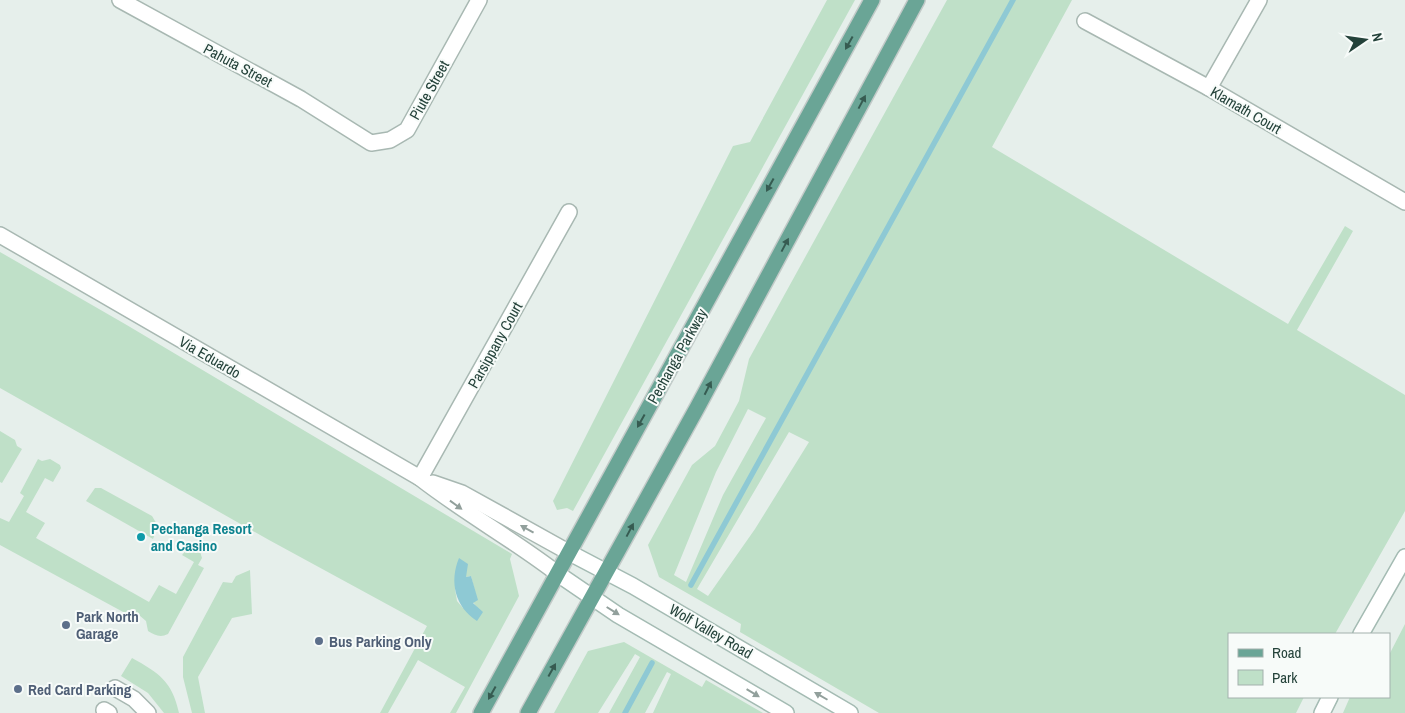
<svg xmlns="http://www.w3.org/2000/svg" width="1405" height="713" viewBox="0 0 1405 713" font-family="'Archivo Narrow',sans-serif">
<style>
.green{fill:#bfe0c8;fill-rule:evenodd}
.water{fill:#8ec9d4}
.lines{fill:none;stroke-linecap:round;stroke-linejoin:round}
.stream{stroke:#8ec9d4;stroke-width:5.5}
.street-casing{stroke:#a8b8b2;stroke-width:18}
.secondary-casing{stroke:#a4bbb3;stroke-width:18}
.primary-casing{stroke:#c2cac8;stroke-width:18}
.street{stroke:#fff;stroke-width:15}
.secondary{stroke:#fff;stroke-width:15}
.primary{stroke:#6aa596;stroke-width:15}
.oneway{fill:#365b51}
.oneway2{fill:#92a09c}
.culture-dot{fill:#0f9aa8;stroke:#f7fbf9;stroke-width:2}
.service-dot{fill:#5c6f8a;stroke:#f7fbf9;stroke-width:2}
.labels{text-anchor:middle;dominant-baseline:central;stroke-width:4;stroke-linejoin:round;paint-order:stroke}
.street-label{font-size:15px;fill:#24423a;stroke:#f7fbf9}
.culture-label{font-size:15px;font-weight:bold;fill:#0d838f;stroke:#f7fbf9;text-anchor:start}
.service-label{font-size:15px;font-weight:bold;fill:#4e5e75;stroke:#f7fbf9;text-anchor:start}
</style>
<rect width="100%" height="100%" fill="#e6efeb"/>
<!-- green -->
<g class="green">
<polygon points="827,0 855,0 573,511 567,508 557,510 553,501 733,146 750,142"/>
<path d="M947 0H1072L992 147 1288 324 1345 226 1353 231 1297 330 1405 395V511L1335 634H1229V697H1304L1296 713H879L740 632 741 624 659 577 648 545 692 465 715 446 739 401 749 359ZM748 409 766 418 723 495 686 582 674 575 716 472ZM789 432 809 442 755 529 708 596 697 589Z"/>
<path d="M0 252 125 324 512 554 510 559 519 596 456 713H450L465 687 418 660 388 713H380L427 626 269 540 0 388ZM466 569V577L471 576 477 600 473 602 479 610 463 608 457 601 455 589Z"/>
<polygon points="0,431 15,440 17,446 22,449 2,483 0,482"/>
<path d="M38 459 42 461 50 459 60 465 61 468 53 482 45 478 26 512 45 523 36 538 149 602 159 585 176 594 194 562 182 555 191 545 199 548 202 558 198 565 204 568 168 634C160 638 155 635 148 631L146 621 139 615 136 619 0 545V518L9 522 24 496 20 493Z"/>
<polygon points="95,488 101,488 152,516 158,526 153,539 86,501"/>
<polygon points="250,570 252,614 232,618 198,677 205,713 192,713 183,677 183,657 223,582 232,583 236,576"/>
<polygon points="1405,624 1405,713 1343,713 1350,697 1389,697 1389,655"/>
<polygon points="624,642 702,687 706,680 763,713 653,713 671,674 667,672 645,713 609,713 640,657 635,654 598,713 554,713 588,651"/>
<path d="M132 658C159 673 172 681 179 713H164L148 693 121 676Z"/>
</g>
<!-- water -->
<path class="water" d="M459 558 468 564 466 577 471 576 478 600 473 603 483 612 477 621C455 607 449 582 459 558Z"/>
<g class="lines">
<!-- stream -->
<g class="stream">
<polyline points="691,585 1013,0"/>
<polyline points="625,713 652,663"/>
</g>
<!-- street casing -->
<g class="street-casing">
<g id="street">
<polyline points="120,0 301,99 371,143 390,140 407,130 479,0"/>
<polyline points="1085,21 1209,88 1405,202"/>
<polyline points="1209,88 1259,0"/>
<path d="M0 235 420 478C465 513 514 540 558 574"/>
<polyline points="420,478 569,212"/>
<polyline points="433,483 462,493 570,553"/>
<polyline points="115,688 134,699 148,713"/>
<polyline points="104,710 109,713"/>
</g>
</g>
<!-- secondary casing -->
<g class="secondary-casing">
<g id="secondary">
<polyline points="570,553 633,586 850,713"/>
<polyline points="558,574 618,615 786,713"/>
<polyline points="1361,634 1405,557"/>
<polyline points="1322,713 1330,697"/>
</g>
</g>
<!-- primary casing -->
<g class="primary-casing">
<g id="primary">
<polyline points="481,713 872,0"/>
<polyline points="528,713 697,408 917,0"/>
</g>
</g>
<!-- street -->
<use href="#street" class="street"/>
<!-- secondary -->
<use href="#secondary" class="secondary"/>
<!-- primary -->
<use href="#primary" class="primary"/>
</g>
<!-- one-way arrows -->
<defs><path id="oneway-solid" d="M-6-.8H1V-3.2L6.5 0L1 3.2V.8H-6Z" transform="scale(1.25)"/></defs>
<g class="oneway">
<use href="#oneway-solid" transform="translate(849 43) rotate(119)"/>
<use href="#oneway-solid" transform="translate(862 102) rotate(-62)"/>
<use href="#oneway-solid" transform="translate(770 185) rotate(119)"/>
<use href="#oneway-solid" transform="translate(785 245) rotate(-62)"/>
<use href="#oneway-solid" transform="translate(708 388) rotate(-63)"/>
<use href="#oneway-solid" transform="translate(641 421) rotate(119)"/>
<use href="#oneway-solid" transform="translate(630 530) rotate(-62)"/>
<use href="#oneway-solid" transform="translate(552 670) rotate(-61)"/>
<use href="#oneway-solid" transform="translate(492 693) rotate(119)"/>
</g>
<g class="oneway2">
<use href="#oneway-solid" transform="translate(456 505) rotate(36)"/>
<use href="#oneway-solid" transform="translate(527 529) rotate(-151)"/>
<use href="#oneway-solid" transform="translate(613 611) rotate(32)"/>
<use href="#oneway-solid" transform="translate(753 693) rotate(31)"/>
<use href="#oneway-solid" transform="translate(821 696) rotate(-150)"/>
</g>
<!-- markers -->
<circle class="culture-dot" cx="141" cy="537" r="5"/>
<g class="service-dot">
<circle cx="66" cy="625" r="5"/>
<circle cx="319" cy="641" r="5"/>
<circle cx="18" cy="689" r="5"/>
</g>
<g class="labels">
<!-- street labels -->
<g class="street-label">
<text transform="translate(238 65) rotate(28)">Pahuta Street</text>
<text transform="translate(429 90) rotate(-61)">Piute Street</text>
<text transform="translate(1246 110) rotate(30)">Klamath Court</text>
<text transform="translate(495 345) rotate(-61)">Parsippany Court</text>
<text transform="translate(677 356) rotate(-61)">Pechanga Parkway</text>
<text transform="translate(210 357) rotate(30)">Via Eduardo</text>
<text transform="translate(711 631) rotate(30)">Wolf Valley Road</text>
</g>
<!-- culture labels -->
<g class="culture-label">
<text x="151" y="528">Pechanga Resort<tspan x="151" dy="17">and Casino</tspan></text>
</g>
<!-- service labels -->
<g class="service-label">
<text x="76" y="616">Park North<tspan x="76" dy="17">Garage</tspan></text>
<text x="329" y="641">Bus Parking Only</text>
<text x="28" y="689">Red Card Parking</text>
</g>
</g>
<!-- legend -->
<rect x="1228" y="633" width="162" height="65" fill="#f7fbf9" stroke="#a3b1ad"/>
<rect x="1238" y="649" width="25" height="8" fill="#6aa596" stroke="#a3b1ad"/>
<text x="1272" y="658" font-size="15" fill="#24423a">Road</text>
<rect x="1238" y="670" width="25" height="15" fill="#bfe0c8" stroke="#a3b1ad"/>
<text x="1272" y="683" font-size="15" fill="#24423a">Park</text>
<!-- north arrow -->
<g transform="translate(1365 40) rotate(77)" stroke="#f7fbf9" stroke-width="4" paint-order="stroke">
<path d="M0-4L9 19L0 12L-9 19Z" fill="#24423a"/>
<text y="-8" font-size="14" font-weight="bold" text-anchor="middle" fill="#24423a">N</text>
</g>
</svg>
